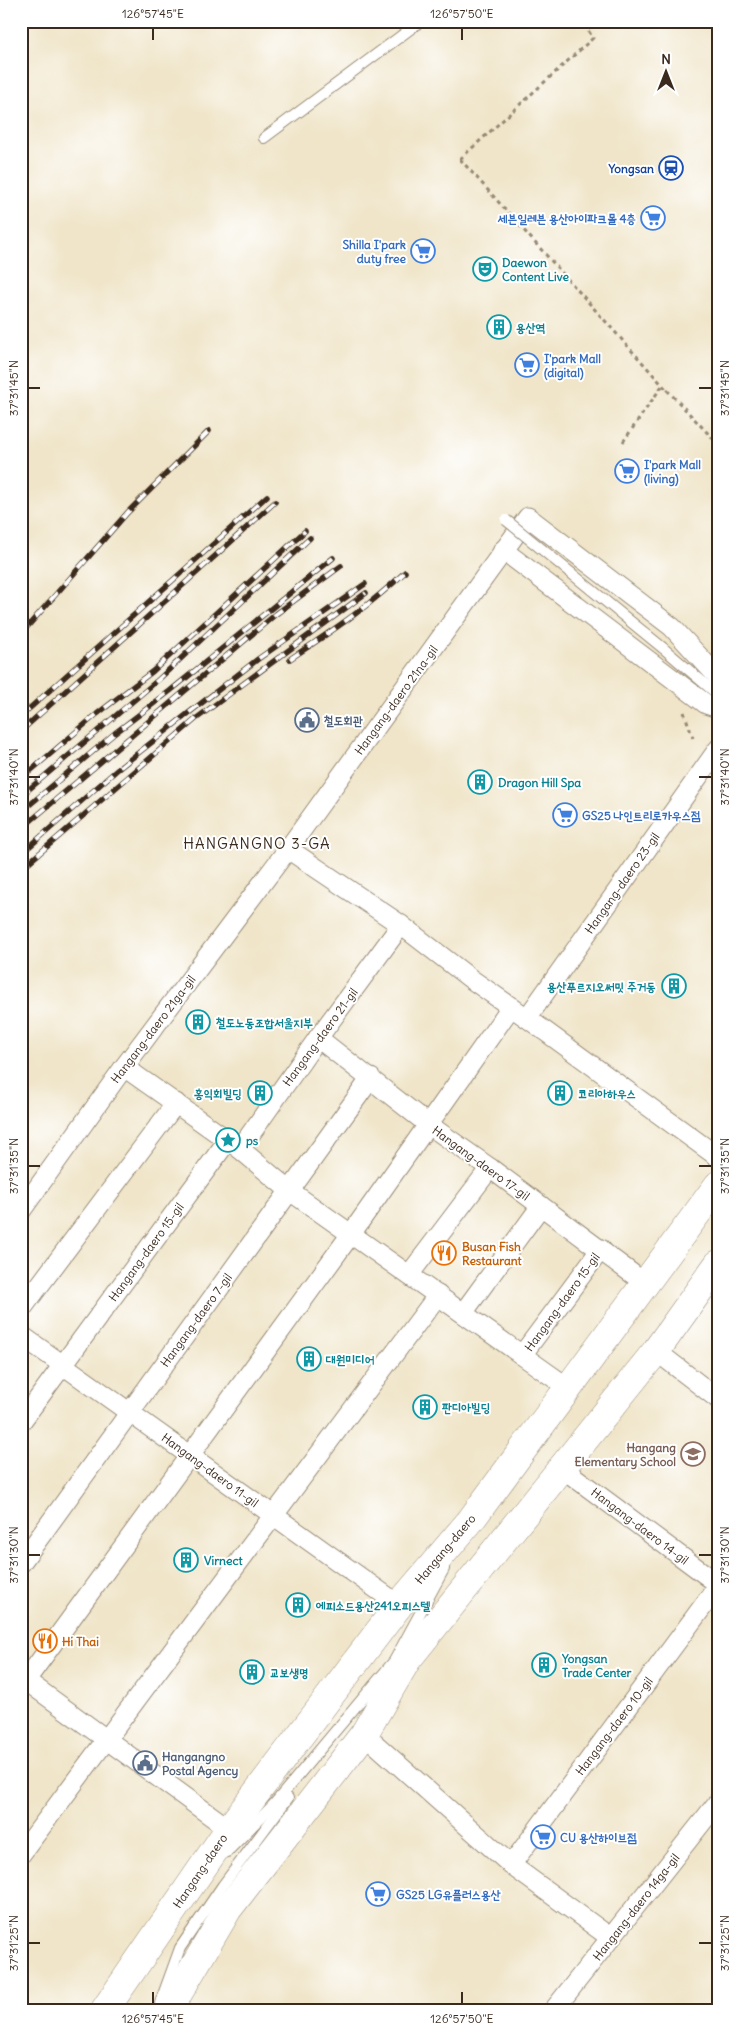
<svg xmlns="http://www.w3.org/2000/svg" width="739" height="2032" viewBox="0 0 739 2032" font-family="Delius,'Poor Story',sans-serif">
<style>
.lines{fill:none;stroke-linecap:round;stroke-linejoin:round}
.service-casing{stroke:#968874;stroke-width:12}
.minor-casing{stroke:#968874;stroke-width:21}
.primary-casing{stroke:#968874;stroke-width:29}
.path{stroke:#968874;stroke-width:3;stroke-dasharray:4 4;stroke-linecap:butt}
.service{stroke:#fff;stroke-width:10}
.minor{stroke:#fff;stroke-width:19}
.primary{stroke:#fff;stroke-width:28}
.rail-casing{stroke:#3b2a1e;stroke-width:5.5}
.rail{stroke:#fff;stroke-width:4;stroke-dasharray:11;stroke-linecap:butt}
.service-bridge-casing{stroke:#968874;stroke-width:12;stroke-linecap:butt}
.path-bridge{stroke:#968874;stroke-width:3;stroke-dasharray:4 4;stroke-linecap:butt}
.service-bridge{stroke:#fff;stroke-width:10}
.ticks{fill:none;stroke:#3b2a1e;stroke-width:2}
.labels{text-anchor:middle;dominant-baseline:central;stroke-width:4;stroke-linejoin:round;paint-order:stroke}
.transit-label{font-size:12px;font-weight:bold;fill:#164399;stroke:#fff;text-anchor:end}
.shop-label{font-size:12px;font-weight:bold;fill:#366cbe;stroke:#fff;text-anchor:start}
.culture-label{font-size:12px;font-weight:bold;fill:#0d838f;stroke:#fff;text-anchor:start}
.street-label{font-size:12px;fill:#3b2a1e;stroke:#fff}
.service-label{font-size:12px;font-weight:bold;fill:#4e5e75;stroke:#fff;text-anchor:start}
.food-label{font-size:12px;font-weight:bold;fill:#c56008;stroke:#fff;text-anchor:start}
.education-label{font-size:12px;font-weight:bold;fill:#785e54;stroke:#fff;text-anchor:end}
.quarter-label{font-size:15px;letter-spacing:1px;fill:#3b2a1e;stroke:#fff}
.neatline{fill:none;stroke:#3b2a1e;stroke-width:2}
.ticks-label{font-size:12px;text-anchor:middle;fill:#3b2a1e}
</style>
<rect width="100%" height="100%" fill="#fff"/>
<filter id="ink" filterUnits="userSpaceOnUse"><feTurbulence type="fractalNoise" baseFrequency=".02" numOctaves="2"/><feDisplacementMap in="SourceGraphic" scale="10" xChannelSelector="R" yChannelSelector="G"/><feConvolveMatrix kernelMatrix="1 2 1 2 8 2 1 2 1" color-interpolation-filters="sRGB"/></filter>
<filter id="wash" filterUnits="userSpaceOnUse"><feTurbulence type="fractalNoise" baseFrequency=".0096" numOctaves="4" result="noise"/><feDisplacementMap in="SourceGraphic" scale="20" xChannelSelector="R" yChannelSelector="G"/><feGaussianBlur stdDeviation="1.12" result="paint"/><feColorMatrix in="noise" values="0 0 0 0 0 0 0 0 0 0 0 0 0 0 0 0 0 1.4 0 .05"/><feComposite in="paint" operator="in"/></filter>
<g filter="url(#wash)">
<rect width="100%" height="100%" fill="#f0e5c9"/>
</g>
<g filter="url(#ink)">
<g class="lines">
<!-- service casing -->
<g class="service-casing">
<g id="service">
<polyline points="264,138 421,21"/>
<polyline points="663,648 718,695"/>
<polyline points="227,1852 275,1803 394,1661 444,1569"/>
<polyline points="160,2003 180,1948 223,1885 288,1798"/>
</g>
</g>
<!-- minor casing -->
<g class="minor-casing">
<g id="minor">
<polyline points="503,550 706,704 718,708"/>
<polyline points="288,849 401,925 471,979 527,1018 718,1157"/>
<polyline points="527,1018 718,749"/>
<polyline points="318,1038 429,1125 490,1168 646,1284"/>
<polyline points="124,1067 240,1149 290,1191 567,1387"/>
<polyline points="240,1149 318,1038 401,925"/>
<polyline points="21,1211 124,1067 288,849 528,517 672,627 718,677"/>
<polyline points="409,1275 490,1168"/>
<polyline points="21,1310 176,1103"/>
<polyline points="463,1313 541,1206"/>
<polyline points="21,1335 399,1605"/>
<polyline points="656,1351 718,1399"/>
<polyline points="522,1355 601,1249"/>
<polyline points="21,1422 228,1140"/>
<polyline points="562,1468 718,1584"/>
<polyline points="21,1563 371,1078"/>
<polyline points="21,1677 229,1829"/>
<polyline points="21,1687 351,1234 511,1007"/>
<polyline points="364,1734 511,1865 611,1938"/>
<polyline points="21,1854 438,1295"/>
<polyline points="511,1865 718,1586"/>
<polyline points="553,2011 718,1802"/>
</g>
</g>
<!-- primary casing -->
<g class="primary-casing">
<g id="primary">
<polyline points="104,2011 229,1829 399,1605 471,1520 718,1185"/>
<polyline points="168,2011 228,1909 364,1734 407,1660 656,1351 718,1264"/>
</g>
</g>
<!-- path -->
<g class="path">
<polyline points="460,159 593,38 582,21"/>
<polyline points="667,390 718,444"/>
<polyline points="623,442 662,386"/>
<polyline points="684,712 693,738"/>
</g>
<!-- service -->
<use href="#service" class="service"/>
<!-- minor -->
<use href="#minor" class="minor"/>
<!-- primary -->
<use href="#primary" class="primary"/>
<!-- rail casing -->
<g class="rail-casing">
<g id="rail">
<polyline points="21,634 128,512 209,431"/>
<path d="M290 659C330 632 370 606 405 572"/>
<polyline points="21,716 267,496"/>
<polyline points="21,731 275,502"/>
<polyline points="21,779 97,714 153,671 305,531"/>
<polyline points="21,796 159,679 310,538"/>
<polyline points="21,812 115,733 170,691 333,558"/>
<polyline points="21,829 276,614 341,566"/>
<polyline points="21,854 118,769 190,712 258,659 365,584"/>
<polyline points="21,869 197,718 366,593"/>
</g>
</g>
<!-- rail -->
<use href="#rail" class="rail"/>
<!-- service-bridge casing -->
<g class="service-bridge-casing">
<polyline id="service-bridge" points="506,520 663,648"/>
</g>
<!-- path-bridge -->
<polyline class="path-bridge" points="460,159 667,390"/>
<!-- service-bridge -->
<use href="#service-bridge" class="service-bridge"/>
</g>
</g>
<!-- ticks -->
<path class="ticks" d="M153 28V40M462 28V40M28 388H40M699 388H712M28 777H40M699 777H712M28 1166H40M699 1166H712M28 1555H40M699 1555H712M28 1943H40M699 1943H712M153 1992V2004M462 1992V2004"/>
<!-- icons -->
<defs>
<g id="station-ring" transform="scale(1.25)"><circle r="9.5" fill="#fff" stroke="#1a4fb4" stroke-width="1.5"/><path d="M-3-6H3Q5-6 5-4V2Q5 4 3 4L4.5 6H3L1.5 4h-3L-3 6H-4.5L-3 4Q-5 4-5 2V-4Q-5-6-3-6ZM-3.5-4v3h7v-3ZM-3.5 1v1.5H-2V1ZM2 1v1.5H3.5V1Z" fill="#1a4fb4"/></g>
<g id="supermarket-ring" transform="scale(1.25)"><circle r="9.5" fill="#fff" stroke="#3f7fe0" stroke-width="1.5"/><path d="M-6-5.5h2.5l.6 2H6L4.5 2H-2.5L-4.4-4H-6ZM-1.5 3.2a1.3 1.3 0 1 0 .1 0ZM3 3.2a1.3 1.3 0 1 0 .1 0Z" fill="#3f7fe0"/></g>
<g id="theatre-ring" transform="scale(1.25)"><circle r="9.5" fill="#fff" stroke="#0f9aa8" stroke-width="1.5"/><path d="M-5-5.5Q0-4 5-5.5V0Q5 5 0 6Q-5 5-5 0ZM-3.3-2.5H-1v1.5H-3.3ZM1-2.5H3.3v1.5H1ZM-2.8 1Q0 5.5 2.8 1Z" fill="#0f9aa8"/></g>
<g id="building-ring" transform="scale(1.25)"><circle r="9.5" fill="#fff" stroke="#0f9aa8" stroke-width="1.5"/><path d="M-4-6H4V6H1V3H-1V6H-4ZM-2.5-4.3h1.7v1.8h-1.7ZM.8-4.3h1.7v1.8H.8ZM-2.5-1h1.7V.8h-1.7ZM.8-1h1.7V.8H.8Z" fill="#0f9aa8"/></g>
<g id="civic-ring" transform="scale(1.25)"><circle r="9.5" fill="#fff" stroke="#5c6f8a" stroke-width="1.5"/><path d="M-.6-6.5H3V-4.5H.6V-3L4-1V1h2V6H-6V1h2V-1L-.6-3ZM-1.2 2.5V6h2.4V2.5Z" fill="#5c6f8a"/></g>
<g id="sight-ring" transform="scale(1.25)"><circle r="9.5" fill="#fff" stroke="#0f9aa8" stroke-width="1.5"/><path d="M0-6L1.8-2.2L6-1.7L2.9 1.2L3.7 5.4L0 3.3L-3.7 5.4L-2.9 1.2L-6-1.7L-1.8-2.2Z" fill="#0f9aa8"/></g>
<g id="restaurant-ring" transform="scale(1.25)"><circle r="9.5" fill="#fff" stroke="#e8710a" stroke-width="1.5"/><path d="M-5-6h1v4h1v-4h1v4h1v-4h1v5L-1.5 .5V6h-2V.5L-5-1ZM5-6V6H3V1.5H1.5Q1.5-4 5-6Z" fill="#e8710a"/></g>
<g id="school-ring" transform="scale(1.25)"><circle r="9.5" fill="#fff" stroke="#8d6e63" stroke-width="1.5"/><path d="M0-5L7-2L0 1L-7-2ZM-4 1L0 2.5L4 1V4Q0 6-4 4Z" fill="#8d6e63"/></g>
</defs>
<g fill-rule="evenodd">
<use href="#station-ring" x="671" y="168"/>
<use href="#supermarket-ring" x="653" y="218"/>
<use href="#supermarket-ring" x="423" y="251"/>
<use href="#theatre-ring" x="485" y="269"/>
<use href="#building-ring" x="499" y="327"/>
<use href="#supermarket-ring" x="527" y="365"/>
<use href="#supermarket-ring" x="627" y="471"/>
<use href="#civic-ring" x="307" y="720"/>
<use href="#building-ring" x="480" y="782"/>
<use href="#supermarket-ring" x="565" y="815"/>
<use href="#building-ring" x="674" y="986"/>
<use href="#building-ring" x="198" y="1022"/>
<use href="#building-ring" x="260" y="1093"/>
<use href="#building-ring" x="560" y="1093"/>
<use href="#sight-ring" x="228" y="1140"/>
<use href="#restaurant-ring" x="444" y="1253"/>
<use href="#building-ring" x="309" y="1359"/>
<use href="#building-ring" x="425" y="1407"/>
<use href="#school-ring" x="693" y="1454"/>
<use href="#building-ring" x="186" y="1560"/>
<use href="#building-ring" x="298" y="1605"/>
<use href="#restaurant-ring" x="45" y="1641"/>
<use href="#building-ring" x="544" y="1665"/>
<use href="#building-ring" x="252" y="1672"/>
<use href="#civic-ring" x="145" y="1763"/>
<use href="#supermarket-ring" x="543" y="1837"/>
<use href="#supermarket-ring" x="378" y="1894"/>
</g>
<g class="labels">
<!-- transit labels -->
<g class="transit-label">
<text x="654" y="168">Yongsan</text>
</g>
<!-- shop labels -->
<g class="shop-label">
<text x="636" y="218" text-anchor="end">세븐일레븐 용산아이파크몰 4층</text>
<text x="406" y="244" text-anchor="end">Shilla I'park<tspan x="406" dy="14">duty free</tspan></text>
<text x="544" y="358">I'park Mall<tspan x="544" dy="14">(digital)</tspan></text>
<text x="644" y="464">I'park Mall<tspan x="644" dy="14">(living)</tspan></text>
<text x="582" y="815">GS25 나인트리로카우스점</text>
<text x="560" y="1837">CU 용산하이브점</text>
<text x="396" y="1894">GS25 LG유플러스용산</text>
</g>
<!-- culture labels -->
<g class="culture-label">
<text x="502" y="262">Daewon<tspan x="502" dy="14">Content Live</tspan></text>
<text x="516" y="327">용산역</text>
<text x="498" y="782">Dragon Hill Spa</text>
<text x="656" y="986" text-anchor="end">용산푸르지오써밋 주거동</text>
<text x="216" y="1022">철도노동조합서울지부</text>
<text x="242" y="1093" text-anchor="end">홍익회빌딩</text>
<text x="578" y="1093">코리아하우스</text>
<text x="246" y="1140">ps</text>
<text x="326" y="1359">대원미디어</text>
<text x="442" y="1407">판디아빌딩</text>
<text x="204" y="1560">Virnect</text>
<text x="316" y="1605">에피소드용산241오피스텔</text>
<text x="562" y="1658">Yongsan<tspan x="562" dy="14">Trade Center</tspan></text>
<text x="270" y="1672">교보생명</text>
</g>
<!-- street labels -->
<g class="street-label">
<text transform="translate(396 700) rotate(-54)">Hangang-daero 21na-gil</text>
<text transform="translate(622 883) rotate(-55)">Hangang-daero 23-gil</text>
<text transform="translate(153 1029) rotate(-53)">Hangang-daero 21ga-gil</text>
<text transform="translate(320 1037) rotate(-54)">Hangang-daero 21-gil</text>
<text transform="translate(481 1163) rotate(36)">Hangang-daero 17-gil</text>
<text transform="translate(146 1252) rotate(-54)">Hangang-daero 15-gil</text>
<text transform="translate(562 1302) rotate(-54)">Hangang-daero 15-gil</text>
<text transform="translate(196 1320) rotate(-54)">Hangang-daero 7-gil</text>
<text transform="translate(210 1470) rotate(36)">Hangang-daero 11-gil</text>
<text transform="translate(640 1526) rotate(37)">Hangang-daero 14-gil</text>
<text transform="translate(445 1549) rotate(-50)">Hangang-daero</text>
<text transform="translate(614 1726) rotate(-53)">Hangang-daero 10-gil</text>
<text transform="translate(200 1871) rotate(-56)">Hangang-daero</text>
<text transform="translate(636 1907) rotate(-52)">Hangang-daero 14ga-gil</text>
</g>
<!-- service labels -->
<g class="service-label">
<text x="324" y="720">철도회관</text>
<text x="162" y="1756">Hangangno<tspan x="162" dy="14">Postal Agency</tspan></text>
</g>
<!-- food labels -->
<g class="food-label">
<text x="462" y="1246">Busan Fish<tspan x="462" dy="14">Restaurant</tspan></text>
<text x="62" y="1641">Hi Thai</text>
</g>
<!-- education labels -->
<g class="education-label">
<text x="676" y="1447">Hangang<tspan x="676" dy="14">Elementary School</tspan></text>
</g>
<!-- quarter labels -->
<g class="quarter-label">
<text x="257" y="843">HANGANGNO 3-GA</text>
</g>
</g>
<!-- margin -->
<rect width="739" height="2032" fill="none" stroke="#fff" stroke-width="55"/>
<!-- north arrow -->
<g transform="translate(666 72)" stroke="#ffffff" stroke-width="4" paint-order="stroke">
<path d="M0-4L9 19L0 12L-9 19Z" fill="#3b2a1e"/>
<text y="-8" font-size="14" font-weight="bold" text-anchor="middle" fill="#3b2a1e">N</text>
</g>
<rect x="28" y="28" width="684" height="1976" class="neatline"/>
<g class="ticks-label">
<text x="153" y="18">126°57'45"E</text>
<text x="462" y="18">126°57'50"E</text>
<text transform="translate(14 388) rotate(-90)" y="4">37°31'45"N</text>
<text transform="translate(725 388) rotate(-90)" y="4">37°31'45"N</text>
<text transform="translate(14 777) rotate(-90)" y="4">37°31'40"N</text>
<text transform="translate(725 777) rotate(-90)" y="4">37°31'40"N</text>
<text transform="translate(14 1166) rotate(-90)" y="4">37°31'35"N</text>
<text transform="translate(725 1166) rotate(-90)" y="4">37°31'35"N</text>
<text transform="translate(14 1555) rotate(-90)" y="4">37°31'30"N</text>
<text transform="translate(725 1555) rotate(-90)" y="4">37°31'30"N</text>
<text transform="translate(14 1943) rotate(-90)" y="4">37°31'25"N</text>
<text transform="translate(725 1943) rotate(-90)" y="4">37°31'25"N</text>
<text x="153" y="2023">126°57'45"E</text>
<text x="462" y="2023">126°57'50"E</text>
</g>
</svg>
